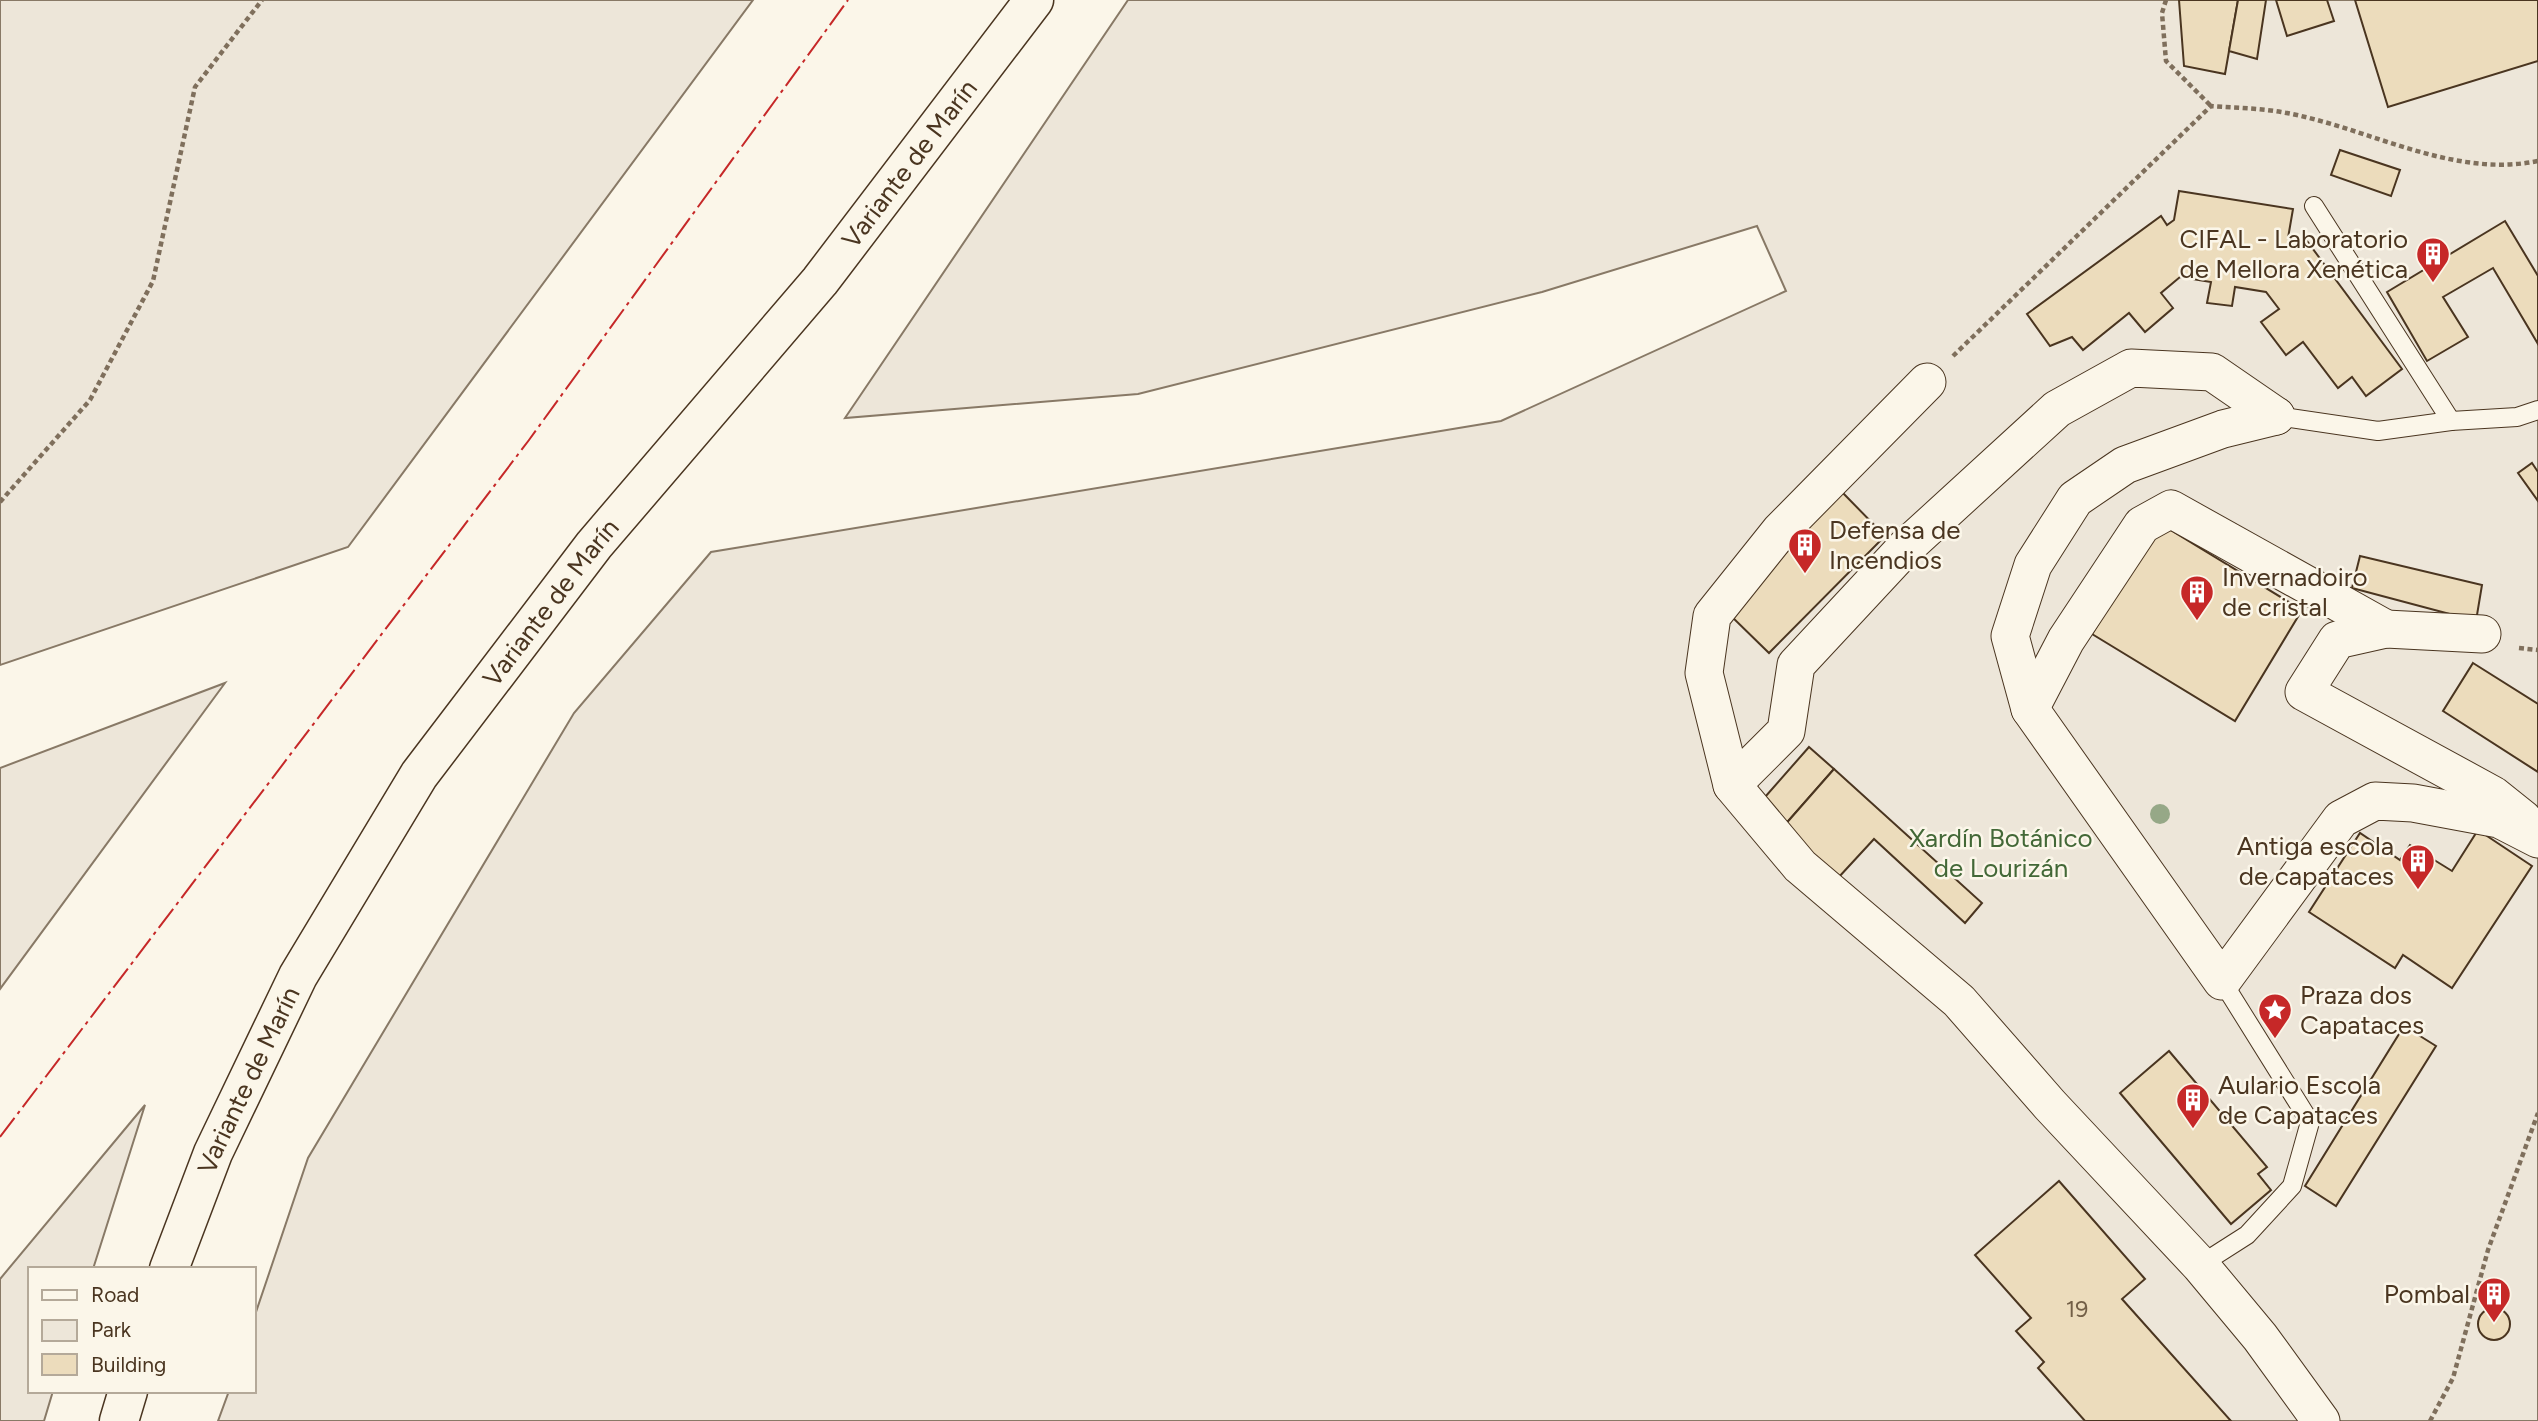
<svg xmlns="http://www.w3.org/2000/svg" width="2538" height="1421" viewBox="0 0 2538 1421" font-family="Figtree,sans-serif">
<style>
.green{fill:#ede6d9;stroke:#887966;stroke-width:2}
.building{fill:#ecdcbc;stroke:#4a3520;stroke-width:2}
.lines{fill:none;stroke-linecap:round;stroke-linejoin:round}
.lane-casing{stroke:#4a3520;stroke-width:20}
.street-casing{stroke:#4a3520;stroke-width:39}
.highway-casing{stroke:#4a3520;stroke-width:41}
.path{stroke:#7f6f5c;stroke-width:4.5;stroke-dasharray:5 3.5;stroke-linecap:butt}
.lane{stroke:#fbf6e9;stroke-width:18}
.street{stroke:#fbf6e9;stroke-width:37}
.highway{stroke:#fbf6e9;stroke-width:38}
.power{stroke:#c62828;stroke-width:2;stroke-dasharray:24 5 3.5 5;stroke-linecap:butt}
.tree{fill:#96a887}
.labels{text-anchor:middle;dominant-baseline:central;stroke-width:5;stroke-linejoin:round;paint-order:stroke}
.number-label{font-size:23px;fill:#725f47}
.street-label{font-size:26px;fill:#4a3520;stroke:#fbf6e9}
.poi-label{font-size:26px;fill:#4a3520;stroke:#fbf6e9;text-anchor:start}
.park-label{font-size:26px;fill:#436837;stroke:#fbf6e9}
</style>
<rect width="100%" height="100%" fill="#fbf6e9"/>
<!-- green -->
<g class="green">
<polygon points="0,0 753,0 348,547 0,665"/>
<polygon points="1128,0 2538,0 2538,1421 218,1421 229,1391 254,1391 254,1318 308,1158 574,713 711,552 1501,421 1786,291 1757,226 1542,292 1138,394 845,418"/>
<polygon points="225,683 0,989 0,768"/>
<polygon points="145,1105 93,1269 30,1269 30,1391 53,1391 44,1421 0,1421 0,1279"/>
</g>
<!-- building -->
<g class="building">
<polygon points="2179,0 2238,0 2225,74 2184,66"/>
<polygon points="2238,0 2266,0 2257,59 2229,51"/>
<polygon points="2276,0 2327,0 2334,21 2287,36"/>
<polygon points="2355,0 2538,0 2538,61 2388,107"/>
<polygon points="2340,150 2400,170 2391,196 2331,175"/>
<polygon points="2179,191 2293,209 2288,238 2293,245 2304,237 2402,369 2366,396 2352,377 2338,388 2303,342 2286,355 2261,322 2279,309 2266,292 2235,287 2232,306 2207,303 2211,282 2180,277 2161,293 2173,308 2145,332 2129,313 2083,350 2072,337 2050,346 2027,314 2161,216 2167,225 2174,220"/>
<polygon points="2505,221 2538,276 2538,344 2493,268 2443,297 2468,337 2427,361 2387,292"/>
<polygon points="2532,463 2538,472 2538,501 2518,473"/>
<polygon points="1841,491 1885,536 1769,653 1730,615"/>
<polygon points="2159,523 2302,610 2235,721 2092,634"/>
<polygon points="2360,556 2482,585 2476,621 2352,588"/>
<polygon points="2473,663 2538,704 2538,772 2443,711"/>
<polygon points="1809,747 1834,769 1783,827 1758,805"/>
<polygon points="1834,769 1982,903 1965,923 1874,839 1838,878 1783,827"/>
<polygon points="2478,830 2532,866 2452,988 2403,955 2395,968 2309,912 2360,833 2400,860 2410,845 2452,871"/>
<polygon points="2404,1026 2436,1046 2336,1206 2305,1186"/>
<polygon points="2169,1051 2267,1167 2258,1174 2271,1190 2231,1224 2120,1093"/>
<polygon points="2059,1181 2145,1279 2122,1299 2231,1421 2085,1421 2038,1368 2044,1362 2016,1331 2031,1318 1975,1255"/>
<circle cx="2494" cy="1324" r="16"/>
</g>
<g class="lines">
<!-- lane casing -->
<g class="lane-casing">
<g id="lane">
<polyline points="2314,206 2451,421"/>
<polyline points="2276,416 2378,431 2451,421 2517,417 2538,410"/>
<polyline points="2200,1265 2247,1235 2292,1186 2310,1122 2222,981"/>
</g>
</g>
<!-- street casing -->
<g class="street-casing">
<g id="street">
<polyline points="1927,382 1780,531 1712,616 1704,673 1732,785 1800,866 1959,1001 2050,1105 2200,1265 2260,1337 2321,1421"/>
<polyline points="2276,416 2223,429 2125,465 2075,499 2033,565 2010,636 2030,709 2222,981 2341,819 2375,801 2413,803 2499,819 2538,839"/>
<polyline points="2482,634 2386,629 2337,640 2304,692 2493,795 2523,819"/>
<polyline points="2030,709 2066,640 2142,525 2171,509 2386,629"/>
<polyline points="1732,785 1786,731 1796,665 1904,549 2057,409 2131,368 2212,372 2276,416"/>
</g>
</g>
<!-- highway casing -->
<g class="highway-casing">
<g id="highway">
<path id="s1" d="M169 1269 213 1153 298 976 419 775 594 545 820 281 1034 0"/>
<polyline points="119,1421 128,1391"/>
</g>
</g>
<!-- path -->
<g class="path">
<polyline points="2166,0 2162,13 2166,61 2211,106"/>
<path d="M1953 356 2211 106C2234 108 2258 108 2281 112 2366 126 2450 179 2538 161"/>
<polyline points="0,502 90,400 153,281 195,87 262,0"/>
<polyline points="2519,648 2538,650"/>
<polyline points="2430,1421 2453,1378 2488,1250 2538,1113"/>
</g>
<!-- lane -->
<use href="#lane" class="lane"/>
<!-- street -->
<use href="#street" class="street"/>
<!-- highway -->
<use href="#highway" class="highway"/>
<!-- power -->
<polyline class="power" points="0,1137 529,440 848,0"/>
</g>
<!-- trees -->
<circle class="tree" cx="2160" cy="814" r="10"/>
<!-- icons -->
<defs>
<g id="building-pin" transform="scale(1.75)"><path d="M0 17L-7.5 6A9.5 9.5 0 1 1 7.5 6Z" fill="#c62828" stroke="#fbf6e9"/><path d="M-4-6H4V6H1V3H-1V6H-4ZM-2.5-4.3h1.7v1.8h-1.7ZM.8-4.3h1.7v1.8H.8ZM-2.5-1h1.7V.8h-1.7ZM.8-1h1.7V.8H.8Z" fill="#fff"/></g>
<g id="sight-pin" transform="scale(1.75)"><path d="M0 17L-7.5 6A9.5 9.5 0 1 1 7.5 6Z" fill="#c62828" stroke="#fbf6e9"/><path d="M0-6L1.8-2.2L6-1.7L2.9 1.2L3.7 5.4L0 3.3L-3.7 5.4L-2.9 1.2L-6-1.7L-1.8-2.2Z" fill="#fff"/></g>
</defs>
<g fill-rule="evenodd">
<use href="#building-pin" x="2433" y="254"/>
<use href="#building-pin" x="1805" y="545"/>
<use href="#building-pin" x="2197" y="592"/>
<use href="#building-pin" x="2418" y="861"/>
<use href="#sight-pin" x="2275" y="1010"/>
<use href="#building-pin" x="2193" y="1100"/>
<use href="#building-pin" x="2494" y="1294"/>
</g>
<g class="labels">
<!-- number labels -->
<g class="number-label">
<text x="2077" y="1309">19</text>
</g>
<!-- street labels -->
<g class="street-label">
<text stroke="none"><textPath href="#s1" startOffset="1339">Variante de Marín</textPath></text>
<text stroke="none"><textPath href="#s1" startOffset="772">Variante de Marín</textPath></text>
<text stroke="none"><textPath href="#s1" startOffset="205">Variante de Marín</textPath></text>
</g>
<!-- poi labels -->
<g class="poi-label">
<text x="2408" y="239" text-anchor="end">CIFAL - Laboratorio<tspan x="2408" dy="30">de Mellora Xenética</tspan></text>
<text x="1829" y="530">Defensa de<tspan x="1829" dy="30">Incendios</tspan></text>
<text x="2222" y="577">Invernadoiro<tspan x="2222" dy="30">de cristal</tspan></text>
<text x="2394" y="846" text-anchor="end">Antiga escola<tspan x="2394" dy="30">de capataces</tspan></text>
<text x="2300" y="995">Praza dos<tspan x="2300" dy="30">Capataces</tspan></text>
<text x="2218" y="1085">Aulario Escola<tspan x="2218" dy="30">de Capataces</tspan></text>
<text x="2470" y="1294" text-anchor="end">Pombal</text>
</g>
<!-- park labels -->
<g class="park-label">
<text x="2001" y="838">Xardín Botánico<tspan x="2001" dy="30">de Lourizán</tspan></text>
</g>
</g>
<!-- legend -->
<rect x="28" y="1267" width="228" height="126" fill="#fbf6e9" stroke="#b4a999" stroke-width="2"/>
<rect x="42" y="1290" width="35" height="10" fill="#fbf6e9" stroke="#b4a999" stroke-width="2"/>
<text x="91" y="1302" font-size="21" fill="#4a3520">Road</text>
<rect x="42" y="1320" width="35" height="21" fill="#ede6d9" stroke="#b4a999" stroke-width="2"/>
<text x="91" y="1337" font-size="21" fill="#4a3520">Park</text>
<rect x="42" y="1354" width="35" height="21" fill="#ecdcbc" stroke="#b4a999" stroke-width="2"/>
<text x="91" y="1372" font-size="21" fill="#4a3520">Building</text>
</svg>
